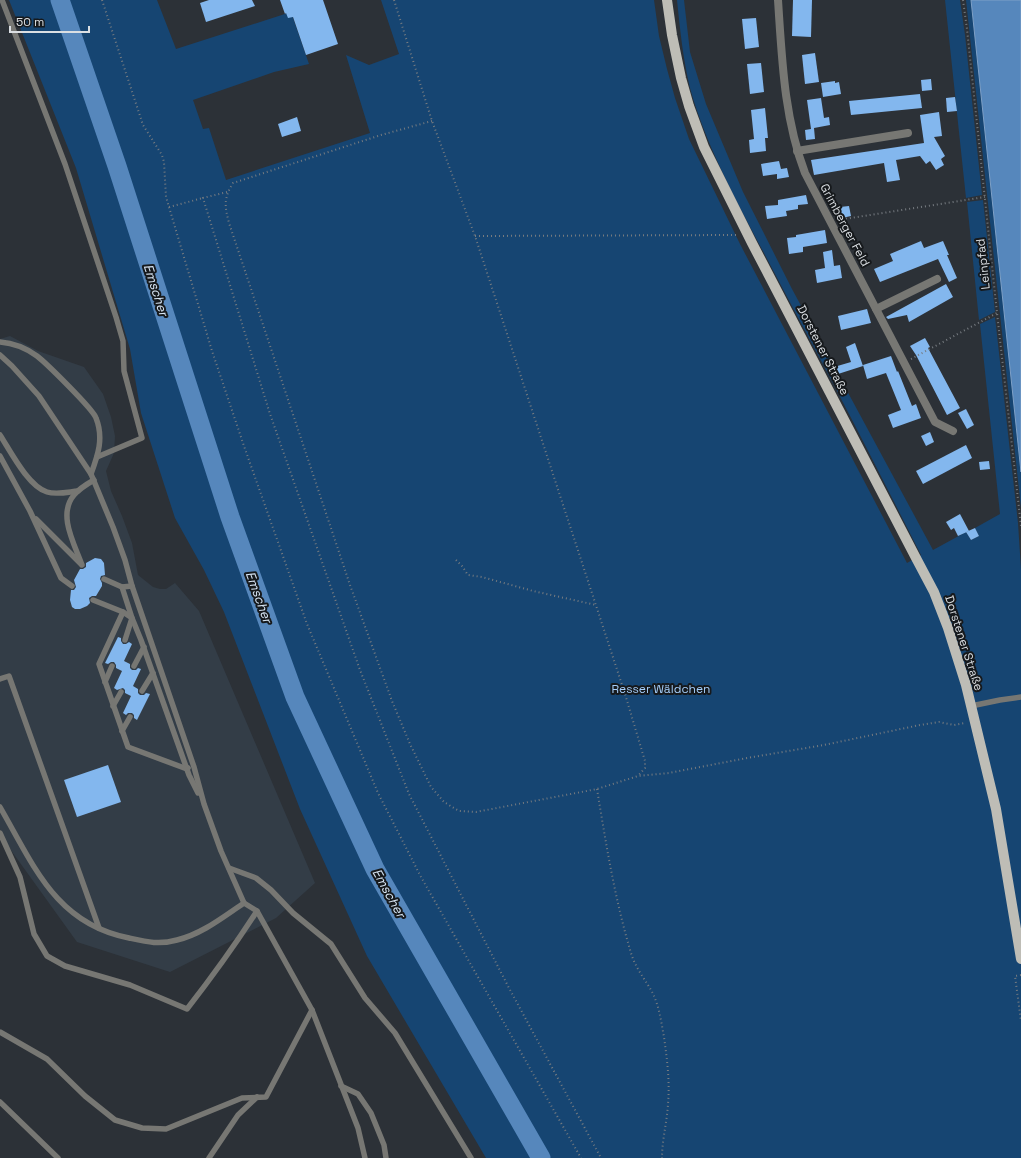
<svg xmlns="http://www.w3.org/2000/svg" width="1021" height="1158" viewBox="0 0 1021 1158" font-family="'Space Grotesk',sans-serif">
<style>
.built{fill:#333d47}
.green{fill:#164572}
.water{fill:#5687bc;stroke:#7ea1c8}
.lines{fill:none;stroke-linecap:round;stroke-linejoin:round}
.river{stroke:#5687bc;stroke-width:19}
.building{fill:#83b7ee}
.path{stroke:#767b80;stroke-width:2;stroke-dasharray:1 3;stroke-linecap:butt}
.lane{stroke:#777773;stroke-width:5.5}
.street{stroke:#777773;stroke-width:8}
.primary{stroke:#bebdb6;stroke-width:10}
.labels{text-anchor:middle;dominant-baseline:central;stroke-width:4;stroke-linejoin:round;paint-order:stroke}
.street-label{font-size:12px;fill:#dbdfe3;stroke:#16191c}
.park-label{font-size:12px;fill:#a5cefa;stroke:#16191c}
.water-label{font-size:13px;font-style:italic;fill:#d8e6f5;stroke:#16191c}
</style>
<rect width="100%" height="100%" fill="#2c3137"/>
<!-- built -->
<polygon class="built" points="10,336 38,351 84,367 103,394 111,417 115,436 114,453 106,471 111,491 122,516 132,543 138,575 153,587 160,589 166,589 175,583 199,611 315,883 276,918 170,972 77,942 0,835 0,339"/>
<!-- green -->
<g class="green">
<path d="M9 0H157L176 49 291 12 309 64 274 72 193 100 203 129 209 128 226 180 370 133 346 55 369 65 399 54 381 0H654L659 36 667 69 675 98 689 139 740 244 907 563 921 555C893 500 865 444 836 389 819 356 801 324 784 291 751 227 709 157 690 88 683 59 680 29 677 0H684L690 52 706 104 743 192 792 289 933 550 966 532 971 540 979 536 975 528 1000 514 980 324 995 317 1018 523 1021 569V1158H486L367 956 300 809 224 612 204 570 175 518 141 413 130 349 76 168Z"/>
<polygon points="945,0 960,0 965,35 982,195 966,198"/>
<polygon points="966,0 971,0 1021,472 1021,508"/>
<polygon points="983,200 995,312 979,320 967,202"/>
</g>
<!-- water -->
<polygon class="water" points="971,0 1021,0 1021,472"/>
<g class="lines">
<!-- river -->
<polyline class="river" points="60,0 117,166 230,517 295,697 375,869 541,1158"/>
</g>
<!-- building -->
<g class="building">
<polygon points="209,0 252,0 255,6 206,22 200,3"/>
<polygon points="280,0 323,0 338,44 306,55 293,17 288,18 286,13 285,14"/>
<polygon points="793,0 812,0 811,37 792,36"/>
<polygon points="756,18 759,47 745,49 742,19"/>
<polygon points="815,53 819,82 805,84 802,55"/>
<polygon points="761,63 764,92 750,94 747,64"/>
<polygon points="931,79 932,90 922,91 921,80"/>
<polygon points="835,81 835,83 839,82 841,94 823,97 821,83"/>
<polygon points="920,94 922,108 851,115 849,101"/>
<polygon points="955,97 957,111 947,112 946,98"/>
<polygon points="821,98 824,118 829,117 830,125 814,128 815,139 806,140 805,130 811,129 807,100"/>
<polygon points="765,108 768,138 765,138 766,151 750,153 749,140 754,139 751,110"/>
<polygon points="939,112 942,136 934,137 945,156 941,159 944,165 936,170 930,161 926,164 920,156 896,160 900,180 887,182 884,163 814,175 811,160 924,143 920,115"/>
<polygon points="297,117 301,131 282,137 278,124"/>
<polygon points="779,161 781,169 787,168 789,177 777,179 777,174 763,176 761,164"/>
<polygon points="806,195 808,204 798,205 798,209 786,211 787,216 767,219 765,206 778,205 778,200"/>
<polygon points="849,206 851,216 842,218 840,207"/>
<polygon points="825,230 827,243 803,247 803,252 789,254 787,238 796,237 796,235"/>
<polygon points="921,241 924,248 943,241 949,255 947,255 957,278 949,282 938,259 880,282 874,269 893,261 890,254"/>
<polygon points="832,250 834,266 840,265 842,278 817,283 815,270 825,268 823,252"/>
<polygon points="946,284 953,297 909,322 907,315 888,319 886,317"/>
<polygon points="867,309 871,323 841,330 838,316"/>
<polygon points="925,338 930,347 928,348 960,408 947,415 916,355 910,346"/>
<polygon points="855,343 863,366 838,374 834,367 851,362 846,347"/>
<polygon points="891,356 897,372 898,371 912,406 916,404 921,418 893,428 888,415 901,410 886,373 867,379 863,365"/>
<polygon points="966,409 974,425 967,429 958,413"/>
<polygon points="930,432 934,442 926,446 921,436"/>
<polygon points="966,445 972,458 923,484 916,471"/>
<polygon points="989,461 990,469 980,470 979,462"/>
<polygon points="960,514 969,531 958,536 954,528 951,530 946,522"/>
<polygon points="975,528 979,536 971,540 966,532"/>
<polygon points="95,558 101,559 104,563 105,575 101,576 100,579 102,583 102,586 96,596 92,596 89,598 90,603 87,606 80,609 75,609 72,607 70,600 71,590 74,590 76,587 74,580 80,569 83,569 86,567 86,563"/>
<polygon points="118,637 121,638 121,641 123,644 126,644 129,642 132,644 124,661 130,664 130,668 132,670 136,670 138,668 141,669 133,686 138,689 138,693 140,695 144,695 146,693 150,694 137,720 134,718 134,715 132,713 128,713 126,715 123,713 131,696 125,693 125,690 123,688 117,690 114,688 122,671 116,668 116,665 114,662 111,662 108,664 105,663"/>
<polygon points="108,765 121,802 77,817 64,780"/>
</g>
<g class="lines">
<!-- path -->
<g class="path">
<polyline points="102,0 143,125 162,155 164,162 166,197 212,351 245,449 307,624 378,793 421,877 581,1158"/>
<polyline points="394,0 432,121 475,236 625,694 645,761 645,768 638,776"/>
<polyline points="963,0 967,29 997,313 1021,526"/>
<path d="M432 121 381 135 233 183C223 199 225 207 229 223L350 585 392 701 410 744 431 787 444 802 459 811 476 812 597 789 638 776 669 773 747 758 824 745 920 725 939 722 954 725 965 723"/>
<polyline points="227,192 203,198 270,414 360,670 409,794 509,988 601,1158"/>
<polyline points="169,207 203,198"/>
<polyline points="838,220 985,197"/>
<polyline points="475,236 736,235"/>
<polyline points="911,359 997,313"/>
<polyline points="456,560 462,566 468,575 482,577 533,591 596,605"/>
<path d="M597 789C606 844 615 900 631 953 635 967 644 978 651 990 659 1004 661 1021 664 1037 667 1059 670 1081 668 1104 667 1122 662 1140 662 1158"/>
<polyline points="1021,975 1015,976 1021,1021"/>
</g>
<!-- lane -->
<g class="lane">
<polyline points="2,0 65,164 116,317 123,341 124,371 142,438 97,457"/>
<path d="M0 342C13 343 26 348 37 356 46 363 93 409 96 418 104 438 98 455 91 474"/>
<polyline points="0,355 12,366 39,396 91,474 113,527 125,560 132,586 194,767 204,804 221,851 244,903 257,911 312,1010 358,1128 365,1158"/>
<path d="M0 435C11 452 28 486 47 492 57 495 68 492 78 491"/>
<polyline points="0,456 30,511 61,578 72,586"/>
<polyline points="36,519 81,564"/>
<path d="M82 565C75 545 57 515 74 495 79 489 87 484 94 480"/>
<polyline points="104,579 122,587 132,586"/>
<polyline points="122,587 132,618 125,640"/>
<polyline points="93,600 123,612 132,618 141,640 189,775 198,793"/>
<polyline points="123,612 99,664 128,747 187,769 188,768"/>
<polyline points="134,666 144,647"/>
<polyline points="0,679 9,676 99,928"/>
<polyline points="105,682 112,666"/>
<polyline points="142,691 153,673"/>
<polyline points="113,706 121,692"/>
<polyline points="971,706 1000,700 1021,697"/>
<polyline points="122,731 130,717"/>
<path d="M0 807C34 866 56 924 129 938 147 942 159 945 177 940 202 934 223 917 244 903"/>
<path d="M0 833 20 877 34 934 47 956 65 966 130 985 187 1009C212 977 235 945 257 911"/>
<polyline points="229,868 256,878 271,890 293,913 331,944 365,998 395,1033 471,1158"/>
<polyline points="0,1032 47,1059 85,1096 115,1120 142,1128 166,1129 242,1098 266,1097 312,1010"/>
<polyline points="341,1086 358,1094 371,1113 384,1145 386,1158"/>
<polyline points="0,1102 58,1158"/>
<polyline points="209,1158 238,1115 257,1097"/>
</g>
<!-- street -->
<g class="street">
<path d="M778 0C782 59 784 118 805 173L935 422 953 431"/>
<polyline points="797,151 908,133"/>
<polyline points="876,309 937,279"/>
</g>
<!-- primary -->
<polyline class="primary" points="667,0 672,35 681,78 689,106 704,147 752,243 916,558 934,592 948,628 966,685 996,809 1021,959"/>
</g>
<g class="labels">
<!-- street labels -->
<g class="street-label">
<text transform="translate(845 225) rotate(62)">Grimberger Feld</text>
<text transform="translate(983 264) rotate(-96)">Leinpfad</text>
<text transform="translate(823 350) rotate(63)">Dorstener Straße</text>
<text transform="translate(964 643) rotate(72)">Dorstener Straße</text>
</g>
<!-- park labels -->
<g class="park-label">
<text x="661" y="689">Resser Wäldchen</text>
</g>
<!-- water labels -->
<g class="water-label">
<text transform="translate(156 290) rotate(72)">Emscher</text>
<text transform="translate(259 597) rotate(70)">Emscher</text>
<text transform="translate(389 893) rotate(61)">Emscher</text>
</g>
</g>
<!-- scale -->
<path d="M10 26v6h79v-6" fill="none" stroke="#dbdfe3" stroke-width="2"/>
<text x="16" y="26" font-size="12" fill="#dbdfe3" stroke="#16191c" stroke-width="3" paint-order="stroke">50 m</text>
</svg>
